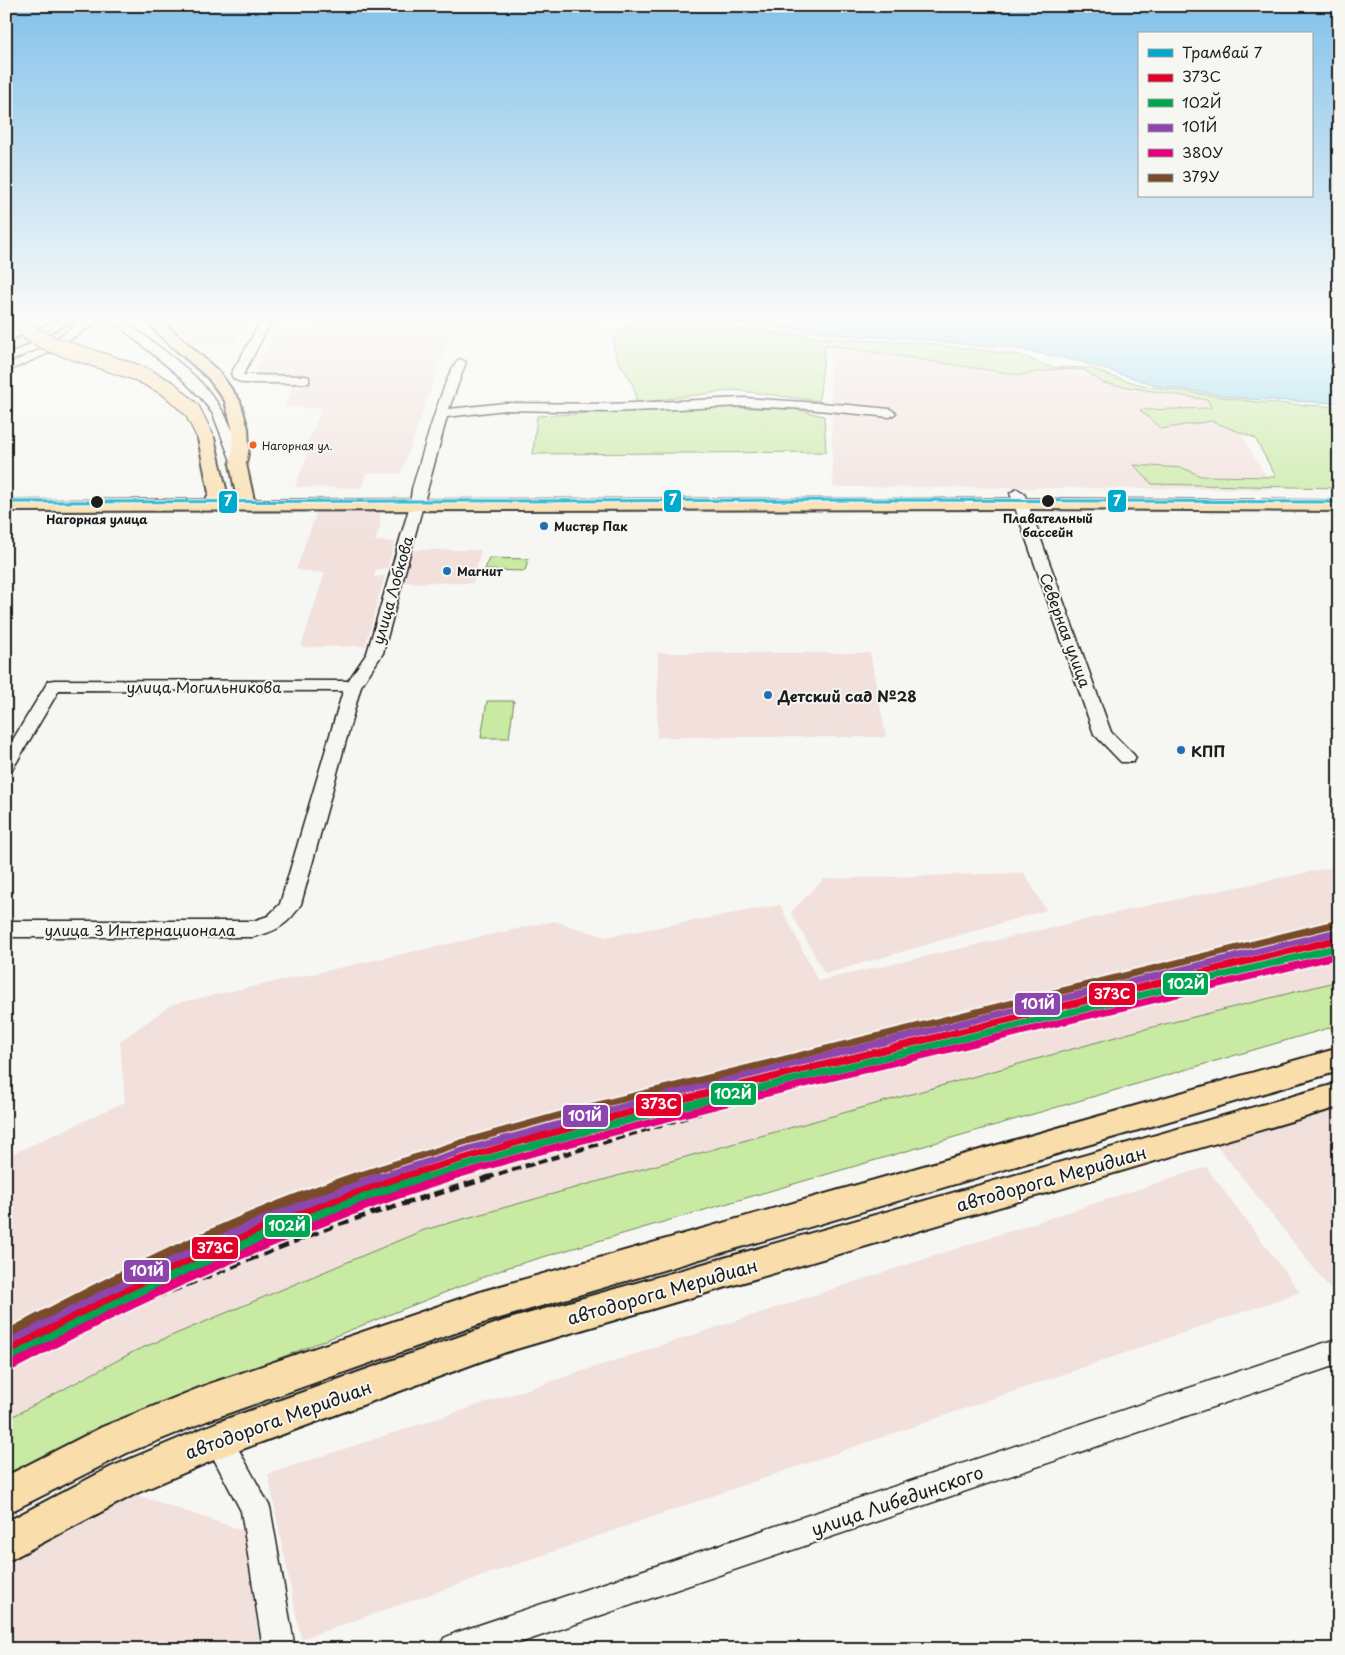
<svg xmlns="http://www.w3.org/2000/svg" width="1345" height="1655" viewBox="0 0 1345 1655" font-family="'Playpen Sans',sans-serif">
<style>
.built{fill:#f1e0dc}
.green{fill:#c8eaa2;stroke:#72835f}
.water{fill:#8dd8ee;stroke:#608d9a}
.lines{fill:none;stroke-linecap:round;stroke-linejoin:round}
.minor-casing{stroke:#1c1c1c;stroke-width:3}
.major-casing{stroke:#1c1c1c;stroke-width:4}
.minor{fill:#f6f6f2;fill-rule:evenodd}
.major{fill:#f9deab;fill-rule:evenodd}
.rail-far1{stroke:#1c1c1c;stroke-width:4.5;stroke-dasharray:9 4.5;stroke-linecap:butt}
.rail{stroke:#1c1c1c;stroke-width:5.5;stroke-dasharray:11 5.5;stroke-linecap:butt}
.major-bridge-casing{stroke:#1c1c1c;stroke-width:18;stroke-linecap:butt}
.major-bridge{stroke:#f9deab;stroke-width:16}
.rail-1-far1-casing{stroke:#f6f6f2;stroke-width:11}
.rail-1-casing{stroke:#f6f6f2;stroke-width:13}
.rail-2-far1-casing{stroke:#f6f6f2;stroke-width:11}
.rail-2-casing{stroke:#f6f6f2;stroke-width:13}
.rail-3-far1-casing{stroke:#f6f6f2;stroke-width:11}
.rail-3-casing{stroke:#f6f6f2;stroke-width:13}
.rail-4-far1-casing{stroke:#f6f6f2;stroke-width:11}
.rail-4-casing{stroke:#f6f6f2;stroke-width:13}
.rail-5-far1-casing{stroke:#f6f6f2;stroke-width:11}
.rail-5-casing{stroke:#f6f6f2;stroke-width:13}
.rail-1-far1{stroke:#e4002b;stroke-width:7}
.rail-1{stroke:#e4002b;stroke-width:9}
.rail-2-far1{stroke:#00a651;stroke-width:7}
.rail-2{stroke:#00a651;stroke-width:9}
.rail-3-far1{stroke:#8e44ad;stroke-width:7}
.rail-3{stroke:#8e44ad;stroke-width:9}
.rail-4-far1{stroke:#e5007d;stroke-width:7}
.rail-4{stroke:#e5007d;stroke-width:9}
.rail-5-far1{stroke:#7a4b2a;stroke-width:7}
.rail-5{stroke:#7a4b2a;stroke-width:9}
.tram-1-casing{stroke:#f6f6f2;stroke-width:5.5}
.tram-1{stroke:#00a9ce;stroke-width:3}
.bus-dot{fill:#f26522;stroke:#f6f6f2;stroke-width:2}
.stop-dot{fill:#1c1c1c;stroke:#f6f6f2;stroke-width:2}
.poi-dot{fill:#1f6fb2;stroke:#f6f6f2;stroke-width:2}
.labels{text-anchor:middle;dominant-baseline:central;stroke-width:4;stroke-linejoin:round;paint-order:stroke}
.far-bus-label{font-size:11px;fill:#1c1c1c;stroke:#f6f6f2;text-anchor:start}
.far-stop-label{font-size:12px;font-weight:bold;fill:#1c1c1c;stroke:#f6f6f2}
.far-poi-label{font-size:12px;font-weight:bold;fill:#1c1c1c;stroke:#f6f6f2;text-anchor:start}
.street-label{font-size:15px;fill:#1c1c1c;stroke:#f6f6f2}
.poi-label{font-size:15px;font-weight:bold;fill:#1c1c1c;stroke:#f6f6f2;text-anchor:start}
.near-street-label{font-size:18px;fill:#1c1c1c;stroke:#f6f6f2}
.line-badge{stroke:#f6f6f2;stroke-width:2}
.badge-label{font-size:14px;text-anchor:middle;font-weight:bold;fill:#fff}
</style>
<rect width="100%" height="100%" fill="#f6f6f2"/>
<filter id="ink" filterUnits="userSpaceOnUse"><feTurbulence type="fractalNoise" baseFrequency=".02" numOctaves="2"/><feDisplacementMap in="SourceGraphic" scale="10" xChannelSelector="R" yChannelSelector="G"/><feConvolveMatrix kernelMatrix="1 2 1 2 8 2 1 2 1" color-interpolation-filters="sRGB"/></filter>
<g filter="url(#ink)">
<!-- built -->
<g class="built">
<polygon points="322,318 602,318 583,340 521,335 450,335 401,473 366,473 361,488 295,487 308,453 304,451 322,408 284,407 296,380 253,376 275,336 358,336 312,335"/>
<polygon points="171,321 203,323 246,323 234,342 192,342"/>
<polygon points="830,350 1035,366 1222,403 1274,489 833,487"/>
<polygon points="318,508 379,510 380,527 375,541 395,542 387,568 375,570 374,577 385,576 365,646 301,647 325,573 296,570"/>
<polygon points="413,550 481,550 473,583 403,582"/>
<polygon points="658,653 870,653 886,737 657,737"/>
<polygon points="1339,866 1339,981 1137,1031 424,1230 135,1351 6,1420 6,1157 125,1102 120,1041 173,1004 554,921 606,937 780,905 818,981 1146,906"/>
<polygon points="1024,873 1046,910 825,974 791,912 824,879"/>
<polygon points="1339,1107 1339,1295 1336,1296 1215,1143"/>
<polygon points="1206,1167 1300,1292 301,1639 268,1474"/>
<polygon points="128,1492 244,1531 260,1649 6,1649 6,1564"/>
</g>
<!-- green -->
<g class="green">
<path d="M634 318 838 339 921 343 1020 355 1050 367 1091 368 1116 378 1146 386 1256 402 1339 407V488L1152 484 1134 465 1183 468 1201 476 1276 477 1255 438 1211 421 1161 429 1140 410 1211 408 1208 400 1103 383 1084 370 1057 369 1021 375 825 345 819 401 734 390 636 403C637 384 625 373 617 359 614 353 614 344 614 338Z"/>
<polygon points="704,407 793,409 824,416 826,452 533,454 537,416"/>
<polygon points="489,558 528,559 525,571 485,570"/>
<polygon points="487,701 514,701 509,738 481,738"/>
<polygon points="1339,981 1339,1025 509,1267 152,1409 6,1481 6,1420 135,1351 424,1230 1137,1031"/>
</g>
<!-- water -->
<polygon class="water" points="650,318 1339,318 1339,403 1249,399 1159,386 1078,361 1002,346 978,346 910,338 858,336 717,321 674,321"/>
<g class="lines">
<!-- minor casing -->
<g class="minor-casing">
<g id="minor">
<polygon points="91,318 104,318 49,353 6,372 6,365 41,349 76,325"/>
<path d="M109 318H120C157 346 202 373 225 415 233 429 237 446 245 461L243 464H233L231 461 213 414 201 398 177 374Z"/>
<polygon points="263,318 273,318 243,375 305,376 309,377 309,383 243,383 234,379 231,374"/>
<path d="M460 359 466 362 449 409 505 403 610 404 744 398 849 405 890 409 896 413 890 417 807 409 744 406 610 412 505 410 447 417 383 653 361 686 301 904C289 924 276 932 253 937H6V921H253L268 916 280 904 343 691 59 690 12 770 6 772V751L46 685 48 681 54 680 348 681 367 653 410 505 412 489C418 471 447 362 460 359Z"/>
<polygon points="1017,489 1024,493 1111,732 1133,754 1136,758 1133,762 1121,762 1094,734 1010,493"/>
<polygon points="1339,1338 1339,1364 502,1649 439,1649 444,1638 455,1633"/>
<polygon points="218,1426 228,1430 270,1507 295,1649 263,1649 241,1511 204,1440 208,1430"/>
</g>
</g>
<!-- major casing -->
<g class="major-casing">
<g id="major">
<polygon points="6,318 23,318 21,321 6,324"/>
<polygon points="62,318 79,318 6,354 6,344"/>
<polygon points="145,318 159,318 219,372 240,401 248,428 249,448 246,464 254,500 1021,499 1339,501 1339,511 1021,509 6,511 6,501 206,500 209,493 198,438 206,433 214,438 227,493 224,500 237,500 230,464 233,448 232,428 225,401 208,378 158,334"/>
<polygon points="1339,1048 1339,1071 483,1323 209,1420 127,1453 6,1514 6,1476 102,1427 209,1384 483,1291"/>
<polygon points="1339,1083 1339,1107 506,1352 221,1457 137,1493 6,1562 6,1522 111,1467 218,1422 506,1320"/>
</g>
</g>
<!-- minor -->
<use href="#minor" class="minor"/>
<!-- major -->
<use href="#major" class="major"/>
<!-- rail-far1 -->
<polyline class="rail-far1" points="486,1178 717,1108 1339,953"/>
<!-- rail -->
<polyline class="rail" points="6,1368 148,1300 337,1224 491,1177"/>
<!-- major-bridge casing -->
<g class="major-bridge-casing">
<polyline id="major-bridge" points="19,318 30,333 51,344 141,374 169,389 192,410 206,438"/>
</g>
<!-- major-bridge -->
<use href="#major-bridge" class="major-bridge"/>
<!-- rail-1-far1 casing -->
<g class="rail-1-far1-casing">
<polyline id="rail-1-far1" points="398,1178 529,1139 650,1107 1339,939"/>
</g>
<!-- rail-1 casing -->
<g class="rail-1-casing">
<path id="rail-1" d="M6 1352C136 1283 262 1224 402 1177"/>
</g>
<!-- rail-2-far1 casing -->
<g class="rail-2-far1-casing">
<polyline id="rail-2-far1" points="423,1178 531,1146 652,1114 1339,947"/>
</g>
<!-- rail-2 casing -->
<g class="rail-2-casing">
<path id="rail-2" d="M10 1359C144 1286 281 1222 427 1177"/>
</g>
<!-- rail-3-far1 casing -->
<g class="rail-3-far1-casing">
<polyline id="rail-3-far1" points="376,1178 472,1148 654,1098 1337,932"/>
</g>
<!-- rail-3 casing -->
<g class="rail-3-casing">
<path id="rail-3" d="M6 1343C127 1279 249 1220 379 1177"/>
</g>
<!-- rail-4-far1 casing -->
<g class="rail-4-far1-casing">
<polyline id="rail-4-far1" points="447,1178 533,1153 714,1106 1339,955"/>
</g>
<!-- rail-4 casing -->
<g class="rail-4-casing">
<path id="rail-4" d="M13 1365C154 1289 298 1225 451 1177"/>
</g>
<!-- rail-5-far1 casing -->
<g class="rail-5-far1-casing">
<polyline id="rail-5-far1" points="351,1178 464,1142 586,1108 1335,924"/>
</g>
<!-- rail-5 casing -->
<g class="rail-5-casing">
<path id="rail-5" d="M6 1335C119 1275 234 1218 355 1177"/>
</g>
<!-- rail-1-far1 -->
<use href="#rail-1-far1" class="rail-1-far1"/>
<!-- rail-1 -->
<use href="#rail-1" class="rail-1"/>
<!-- rail-2-far1 -->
<use href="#rail-2-far1" class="rail-2-far1"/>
<!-- rail-2 -->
<use href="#rail-2" class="rail-2"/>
<!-- rail-3-far1 -->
<use href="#rail-3-far1" class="rail-3-far1"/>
<!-- rail-3 -->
<use href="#rail-3" class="rail-3"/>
<!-- rail-4-far1 -->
<use href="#rail-4-far1" class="rail-4-far1"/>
<!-- rail-4 -->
<use href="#rail-4" class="rail-4"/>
<!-- rail-5-far1 -->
<use href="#rail-5-far1" class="rail-5-far1"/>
<!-- rail-5 -->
<use href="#rail-5" class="rail-5"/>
<!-- tram-1 casing -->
<g class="tram-1-casing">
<polyline id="tram-1" points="6,502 905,500 1339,502"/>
</g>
<!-- tram-1 -->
<use href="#tram-1" class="tram-1"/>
</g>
</g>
<!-- sky -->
<linearGradient id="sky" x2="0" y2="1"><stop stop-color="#83c2ea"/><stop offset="0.58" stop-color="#fbfbf9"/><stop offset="1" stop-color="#fbfbf9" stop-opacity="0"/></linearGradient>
<rect width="1345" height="549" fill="url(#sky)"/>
<!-- markers -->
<circle class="bus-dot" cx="253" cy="445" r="4.5"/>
<g class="stop-dot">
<circle cx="1048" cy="501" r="7"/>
<circle cx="97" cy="502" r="7"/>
</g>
<g class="poi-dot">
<circle cx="544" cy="526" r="5"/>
<circle cx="447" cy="571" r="5"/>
<circle cx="768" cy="695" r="5"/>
<circle cx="1181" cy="750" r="5"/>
</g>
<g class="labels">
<!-- far-bus labels -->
<g class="far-bus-label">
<text x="262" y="445">Нагорная ул.</text>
</g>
<!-- far-stop labels -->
<g class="far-stop-label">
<text x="1048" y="518">Плавательный<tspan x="1048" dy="14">бассейн</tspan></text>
<text x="97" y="519">Нагорная улица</text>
</g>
<!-- far-poi labels -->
<g class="far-poi-label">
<text x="554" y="526">Мистер Пак</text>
<text x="457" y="571">Магнит</text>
</g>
<!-- street labels -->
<g class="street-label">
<text transform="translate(392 590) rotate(-74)">улица Лобкова</text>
<text transform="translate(1066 630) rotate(70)">Северная улица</text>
<text x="204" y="686">улица Могильникова</text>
<text x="140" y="929">улица 3 Интернационала</text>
</g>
<!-- poi labels -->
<g class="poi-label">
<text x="778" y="695">Детский сад №28</text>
<text x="1191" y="750">КПП</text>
</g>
<!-- near-street labels -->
<g class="near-street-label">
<text transform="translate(1051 1178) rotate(-16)">автодорога Меридиан</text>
<text transform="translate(662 1291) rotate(-16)">автодорога Меридиан</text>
<text transform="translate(278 1419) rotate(-20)">автодорога Меридиан</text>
<text transform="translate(897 1500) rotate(-19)">улица Либединского</text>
</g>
</g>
<g class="line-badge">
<rect x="663" y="489" width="19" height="24" rx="5" fill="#00a9ce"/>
<rect x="1107" y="489" width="20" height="24" rx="5" fill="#00a9ce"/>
<rect x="218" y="490" width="20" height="24" rx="5" fill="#00a9ce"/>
<rect x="1162" y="972" width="47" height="24" rx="5" fill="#00a651"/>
<rect x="1088" y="982" width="48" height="24" rx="5" fill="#e4002b"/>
<rect x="1014" y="992" width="47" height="24" rx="5" fill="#8e44ad"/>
<rect x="710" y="1082" width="47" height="24" rx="5" fill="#00a651"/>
<rect x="635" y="1093" width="47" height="24" rx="5" fill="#e4002b"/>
<rect x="562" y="1104" width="47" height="24" rx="5" fill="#8e44ad"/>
<rect x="264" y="1214" width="47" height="24" rx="5" fill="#00a651"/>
<rect x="191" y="1236" width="48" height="24" rx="5" fill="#e4002b"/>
<rect x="123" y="1259" width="47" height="24" rx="5" fill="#8e44ad"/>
</g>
<g class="badge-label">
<text x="673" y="505">7</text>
<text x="1117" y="506">7</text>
<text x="228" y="506">7</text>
<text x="1186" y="989">102Й</text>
<text x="1112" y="999">373C</text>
<text x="1038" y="1009">101Й</text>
<text x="733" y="1099">102Й</text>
<text x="659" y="1109">373C</text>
<text x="585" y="1121">101Й</text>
<text x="287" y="1231">102Й</text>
<text x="215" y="1253">373C</text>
<text x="147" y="1276">101Й</text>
</g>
<!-- margin -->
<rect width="1345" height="1655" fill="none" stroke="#f6f6f2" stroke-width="25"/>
<rect x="12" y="12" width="1320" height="1630" fill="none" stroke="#1c1c1c" stroke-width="2" filter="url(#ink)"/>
<!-- legend -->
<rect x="1138" y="32" width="175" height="165" fill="#f6f6f2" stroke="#9f9f9c"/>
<rect x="1148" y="49" width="25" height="8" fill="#00a9ce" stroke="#9f9f9c"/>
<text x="1182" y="58" font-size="15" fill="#1c1c1c">Трамвай 7</text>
<rect x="1148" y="74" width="25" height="8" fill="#e4002b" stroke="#9f9f9c"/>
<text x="1182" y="82" font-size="15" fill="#1c1c1c">373C</text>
<rect x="1148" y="99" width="25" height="8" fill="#00a651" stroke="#9f9f9c"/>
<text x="1182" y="108" font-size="15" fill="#1c1c1c">102Й</text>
<rect x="1148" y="124" width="25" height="8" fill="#8e44ad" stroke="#9f9f9c"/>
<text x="1182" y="132" font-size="15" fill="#1c1c1c">101Й</text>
<rect x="1148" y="149" width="25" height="8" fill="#e5007d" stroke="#9f9f9c"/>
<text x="1182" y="158" font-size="15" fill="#1c1c1c">380У</text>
<rect x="1148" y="174" width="25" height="8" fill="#7a4b2a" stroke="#9f9f9c"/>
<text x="1182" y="182" font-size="15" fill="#1c1c1c">379У</text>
</svg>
